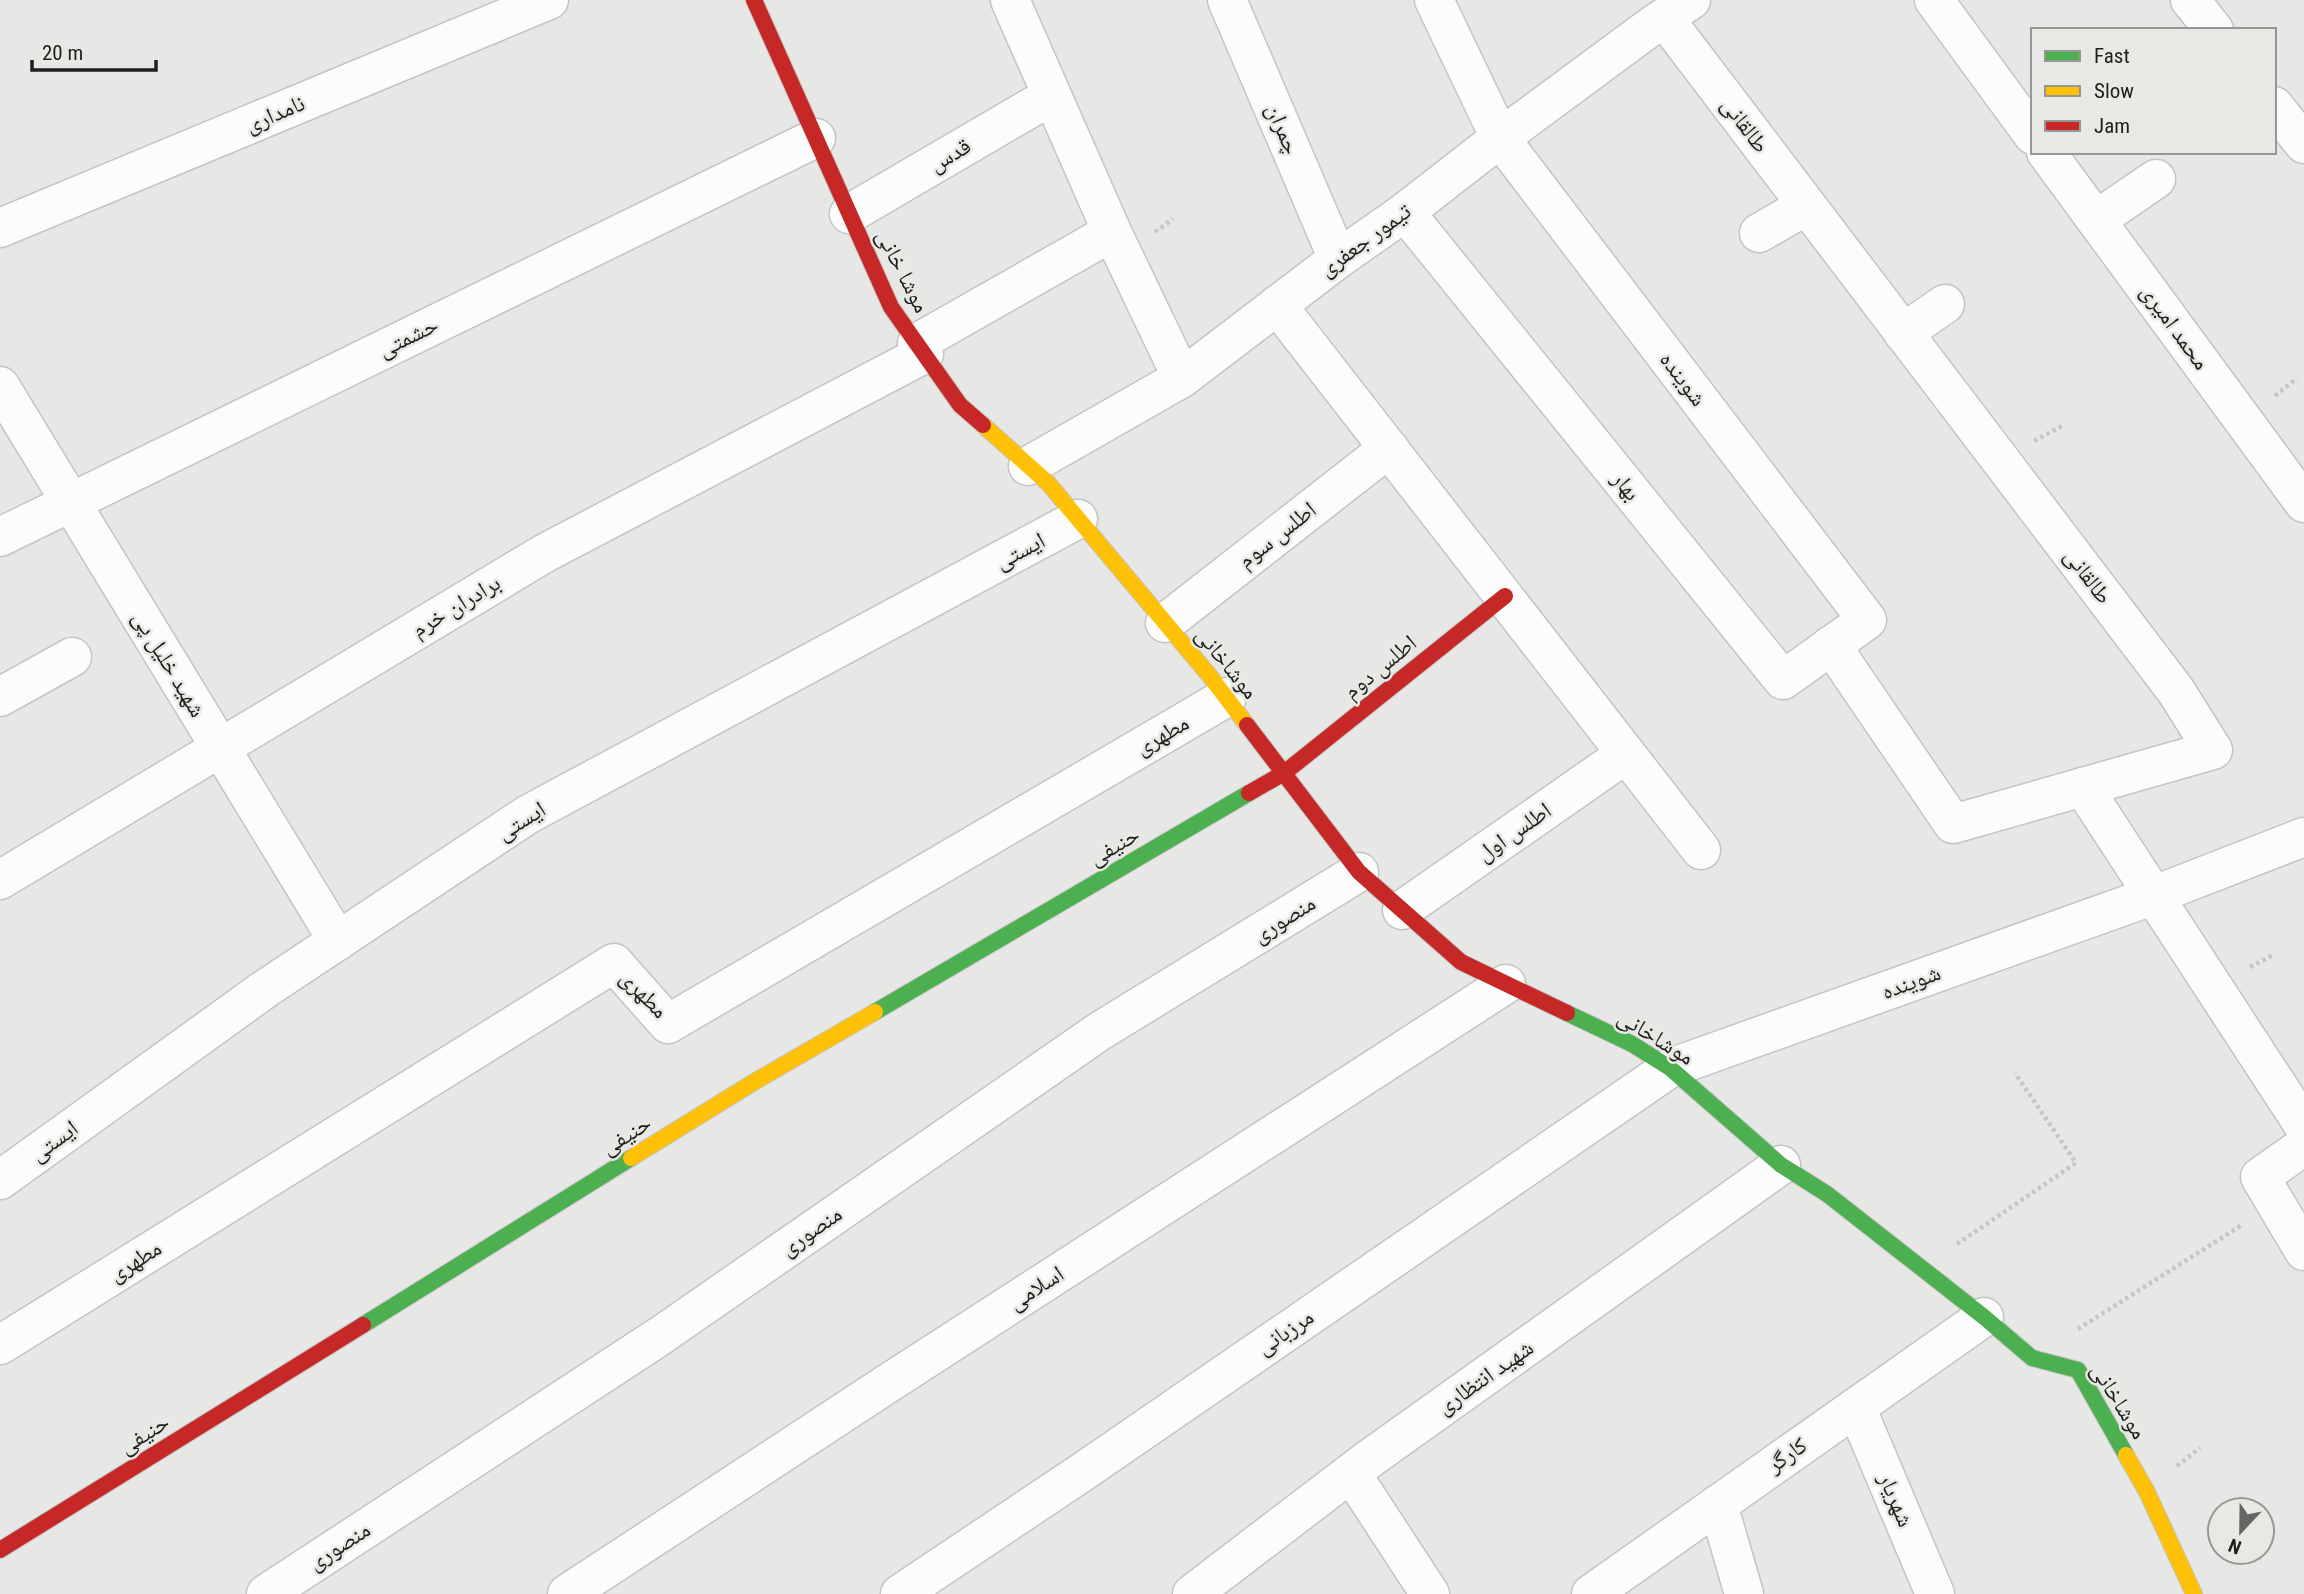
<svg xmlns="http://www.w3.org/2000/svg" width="2304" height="1594" viewBox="0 0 2304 1594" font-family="'Roboto Condensed','Noto Naskh Arabic',sans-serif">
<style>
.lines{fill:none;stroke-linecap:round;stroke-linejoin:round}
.street-casing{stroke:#c4c5c3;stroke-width:41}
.fast-casing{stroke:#c4c5c3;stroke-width:18}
.slow-casing{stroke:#c4c5c3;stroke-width:18}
.jam-casing{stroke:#c4c5c3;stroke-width:18}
.path{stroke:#c5c6c5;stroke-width:4.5;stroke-dasharray:3.5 3.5;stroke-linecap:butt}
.street{stroke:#fbfcfb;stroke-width:38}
.fast{stroke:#4caf50;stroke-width:16}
.slow{stroke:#ffc107;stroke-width:16}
.jam{stroke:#c62828;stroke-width:16}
.labels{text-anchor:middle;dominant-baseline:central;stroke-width:5;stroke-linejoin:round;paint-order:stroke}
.street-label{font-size:23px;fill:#1f1f1e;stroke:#e7e9e4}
</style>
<rect width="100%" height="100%" fill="#e7e8e5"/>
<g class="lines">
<!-- street casing -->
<g class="street-casing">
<g id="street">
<polyline points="1010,0 1112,232 1182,378"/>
<polyline points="1227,0 1338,259"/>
<polyline points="1934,0 2033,135"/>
<polyline points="2190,0 2214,30"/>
<polyline points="1665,19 2176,691 2213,750 1953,824 1831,645"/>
<polyline points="2274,106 2304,144"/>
<polyline points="2046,152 2304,503"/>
<polyline points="1405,212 1783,680 1867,620 1500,138 1434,0"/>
<polyline points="849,214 1051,96"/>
<polyline points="2096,220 2156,179"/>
<polyline points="0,228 549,0"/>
<polyline points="1759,233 1806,206"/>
<polyline points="1277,305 1701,850"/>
<polyline points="1903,333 1945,304"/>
<polyline points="917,343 1112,232"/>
<polyline points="0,386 338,941"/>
<polyline points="1028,466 1182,378 1338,259 1405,212 1500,138 1653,25 1691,0"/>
<polyline points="0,537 816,138"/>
<polyline points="1165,623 1389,448"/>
<polyline points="0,697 72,657"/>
<polyline points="2083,787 2304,1126"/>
<polyline points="0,880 545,553 924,354"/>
<polyline points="1402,910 1626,754"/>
<polyline points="2304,1146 2260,1177 2304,1251"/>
<polyline points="0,1180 265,989 527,815 1078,519"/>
<polyline points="0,1345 614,963 668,1024 1227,697"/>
<polyline points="1856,1407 1935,1594"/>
<polyline points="1351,1473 1430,1594"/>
<polyline points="1718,1504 1744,1594"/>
<polyline points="266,1594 660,1336 1100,1031 1359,872"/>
<polyline points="567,1594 887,1384 1506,984"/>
<polyline points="900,1594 1081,1473 1670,1068 2152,896 2304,837"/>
<polyline points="1192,1594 1365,1462 1781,1165"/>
<polyline points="1591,1594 1984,1317"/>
</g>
</g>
<!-- fast casing -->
<g class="fast-casing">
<g id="fast">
<polyline points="875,1012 1249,793"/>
<polyline points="1567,1013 1632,1044 1670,1068 1781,1165 1827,1194 1984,1317 2032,1358 2078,1370 2126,1455"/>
<polyline points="363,1325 631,1158"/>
</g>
</g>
<!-- slow casing -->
<g class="slow-casing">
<g id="slow">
<polyline points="983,425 1048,483 1209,675 1247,725"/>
<polyline points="631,1158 754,1082 875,1012"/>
<polyline points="2126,1455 2147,1492 2194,1594"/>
</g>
</g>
<!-- jam casing -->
<g class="jam-casing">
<g id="jam">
<polyline points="754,0 891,307 960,405 983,425"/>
<polyline points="1247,725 1359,872 1461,962 1567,1013"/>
<polyline points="1249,793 1284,773 1505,596"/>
<polyline points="0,1550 363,1325"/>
</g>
</g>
<!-- path -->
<g class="path">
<polyline points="1155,232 1173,219"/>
<polyline points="2275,396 2297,378"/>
<polyline points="2034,441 2062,426"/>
<polyline points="2250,967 2273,955"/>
<polyline points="1957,1244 2076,1163 2015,1073"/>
<polyline points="2078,1329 2242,1225"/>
<polyline points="2177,1466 2200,1448"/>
</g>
<!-- street -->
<use href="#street" class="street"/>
<!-- fast -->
<use href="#fast" class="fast"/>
<!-- slow -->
<use href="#slow" class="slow"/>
<!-- jam -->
<use href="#jam" class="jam"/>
</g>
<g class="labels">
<!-- street labels -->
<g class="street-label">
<text transform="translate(275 114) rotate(-23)">نامداری</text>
<text transform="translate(1745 125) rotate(53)">طالقانی</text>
<text transform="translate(1283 129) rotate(67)">چمران</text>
<text transform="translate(950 155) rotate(-30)">قدس</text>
<text transform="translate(1365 240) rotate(-36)">تیمور جعفری</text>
<text transform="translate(903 271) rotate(63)">موشا خانی</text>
<text transform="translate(2175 327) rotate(54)">محمد امیری</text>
<text transform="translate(408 337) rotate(-26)">حشمتی</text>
<text transform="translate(1683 379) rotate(53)">شوینده</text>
<text transform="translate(1626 486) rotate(51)">بهار</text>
<text transform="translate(1277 535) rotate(-38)">اطلس سوم</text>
<text transform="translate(1020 551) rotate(-28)">ایستی</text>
<text transform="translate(2088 576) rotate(53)">طالقانی</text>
<text transform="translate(456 606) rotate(-31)">برادران خرم</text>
<text transform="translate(1227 663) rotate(51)">موشاخانی</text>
<text transform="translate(169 664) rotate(59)">شهید خلیل پی</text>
<text transform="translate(1380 667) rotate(-39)">اطلس دوم</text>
<text transform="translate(1162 735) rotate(-30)">مطهری</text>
<text transform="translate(521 821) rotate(-32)">ایستی</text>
<text transform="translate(1514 832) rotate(-35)">اطلس اول</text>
<text transform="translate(1114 846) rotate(-30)">حنیفی</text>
<text transform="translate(1284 919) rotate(-32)">منصوری</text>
<text transform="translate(1911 982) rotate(-20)">شوینده</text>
<text transform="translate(644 994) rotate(46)">مطهری</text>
<text transform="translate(1656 1037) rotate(32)">موشاخانی</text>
<text transform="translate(626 1135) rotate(-32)">حنیفی</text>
<text transform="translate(54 1141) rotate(-36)">ایستی</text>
<text transform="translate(811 1231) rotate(-35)">منصوری</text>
<text transform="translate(135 1261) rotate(-32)">مطهری</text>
<text transform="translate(1036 1288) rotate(-33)">اسلامی</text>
<text transform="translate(1285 1332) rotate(-34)">مرزبانی</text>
<text transform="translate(1485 1377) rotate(-35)">شهید انتظاری</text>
<text transform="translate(2119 1401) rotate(58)">موشاخانی</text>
<text transform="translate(144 1434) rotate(-32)">حنیفی</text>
<text transform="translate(1787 1455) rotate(-35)">کارگر</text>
<text transform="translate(1896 1500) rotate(67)">شهریار</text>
<text transform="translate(339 1546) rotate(-33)">منصوری</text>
</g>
</g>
<!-- legend -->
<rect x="2031" y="28" width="245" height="126" fill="#e7e9e4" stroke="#979895" stroke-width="2"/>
<rect x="2045" y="51" width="35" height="10" fill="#4caf50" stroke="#979895" stroke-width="2"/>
<text x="2094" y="63" font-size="21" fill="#1f1f1e">Fast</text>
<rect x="2045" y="86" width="35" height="10" fill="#ffc107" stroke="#979895" stroke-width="2"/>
<text x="2094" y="98" font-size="21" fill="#1f1f1e">Slow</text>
<rect x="2045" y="121" width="35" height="10" fill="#c62828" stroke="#979895" stroke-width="2"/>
<text x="2094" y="133" font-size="21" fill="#1f1f1e">Jam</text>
<!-- north arrow -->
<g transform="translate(2241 1531) rotate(202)"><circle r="33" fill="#e7e9e4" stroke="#979895" stroke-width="2"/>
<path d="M0-5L12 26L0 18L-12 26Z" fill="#656564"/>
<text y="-10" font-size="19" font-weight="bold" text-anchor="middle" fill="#1f1f1e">N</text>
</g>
<!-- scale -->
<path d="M32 60v10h124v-10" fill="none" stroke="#1f1f1e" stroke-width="3.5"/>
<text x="42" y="60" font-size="21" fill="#1f1f1e" stroke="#e7e9e4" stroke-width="5" paint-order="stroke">20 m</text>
</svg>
